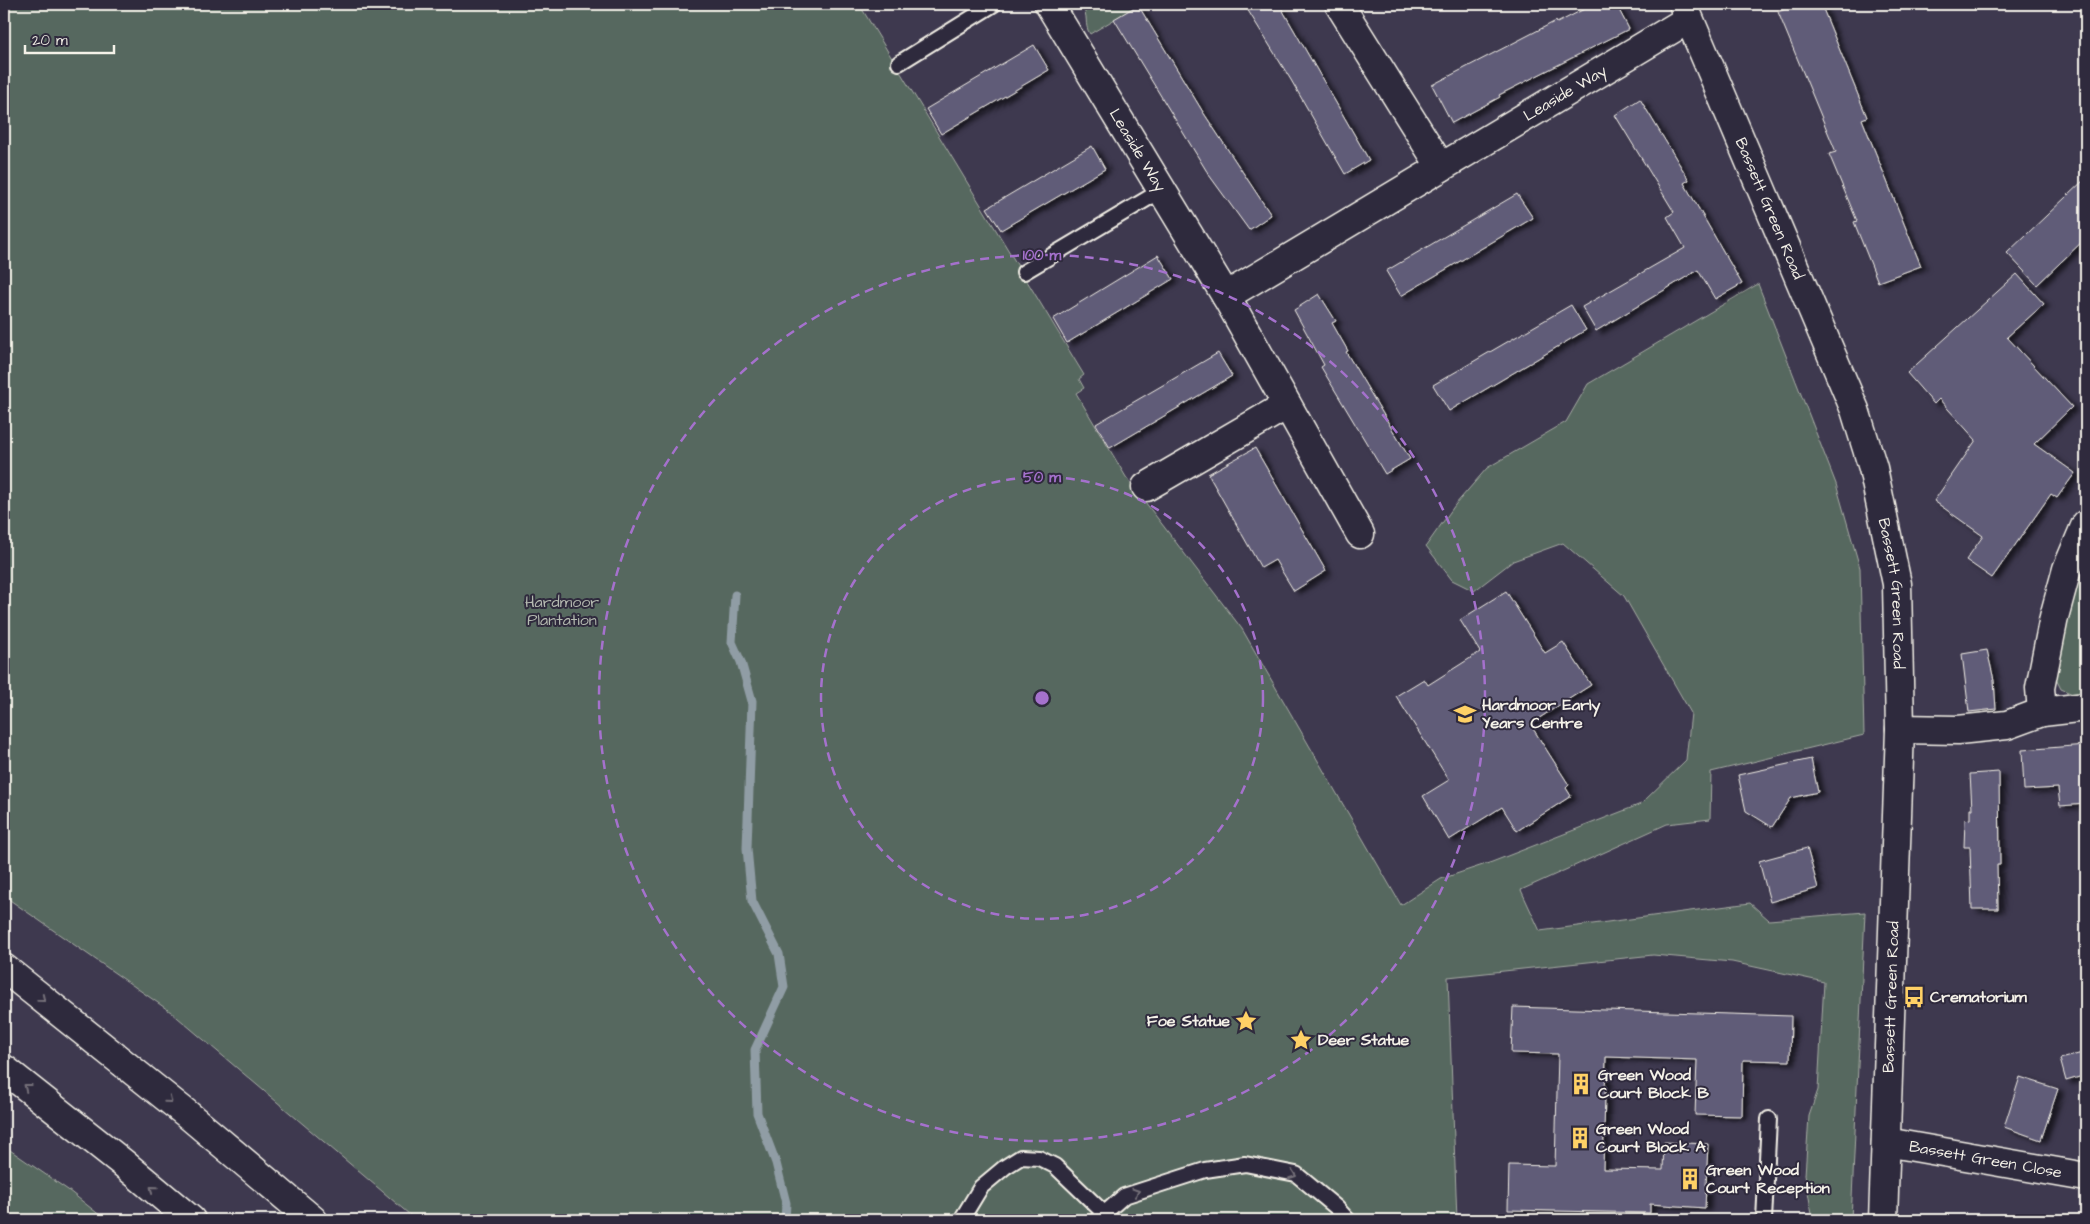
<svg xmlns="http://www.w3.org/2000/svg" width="2090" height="1224" viewBox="0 0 2090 1224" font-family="'Architects Daughter',sans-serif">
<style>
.green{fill:#57675f;stroke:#a6aca4}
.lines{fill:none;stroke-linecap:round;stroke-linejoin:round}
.stream{stroke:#909da5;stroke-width:9}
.building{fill:#605b78;stroke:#f4f1e8;filter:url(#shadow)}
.lane-casing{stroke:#f4f1e8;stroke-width:18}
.street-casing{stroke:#f4f1e8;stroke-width:31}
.primary-casing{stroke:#f4f1e8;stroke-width:31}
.highway-casing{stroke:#f4f1e8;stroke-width:31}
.lane{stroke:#2f2a3d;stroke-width:14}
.street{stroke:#2f2a3d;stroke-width:28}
.primary{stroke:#2f2a3d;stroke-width:28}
.highway{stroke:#2f2a3d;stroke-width:28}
.oneway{stroke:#747079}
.ring{fill:none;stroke:#a571cd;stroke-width:2.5;stroke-dasharray:9 6}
.labels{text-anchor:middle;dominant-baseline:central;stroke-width:4;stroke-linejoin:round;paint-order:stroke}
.street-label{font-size:16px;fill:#f4f1e8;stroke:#2f2a3d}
.park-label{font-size:16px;fill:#b5bab1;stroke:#2f2a3d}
.poi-label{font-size:16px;font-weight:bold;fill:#f4f1e8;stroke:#2f2a3d;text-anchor:start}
.centre{fill:#a571cd;stroke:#2f2a3d;stroke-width:2.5}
.ring-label{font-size:15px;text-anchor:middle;font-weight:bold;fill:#a571cd;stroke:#2f2a3d;stroke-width:4;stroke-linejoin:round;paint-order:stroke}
</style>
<defs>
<filter id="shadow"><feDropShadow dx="5.5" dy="3" stdDeviation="2.5" flood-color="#0009"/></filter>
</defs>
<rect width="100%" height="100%" fill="#3e394f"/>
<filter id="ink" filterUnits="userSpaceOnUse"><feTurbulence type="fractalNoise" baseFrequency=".02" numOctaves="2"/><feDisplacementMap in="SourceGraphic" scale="10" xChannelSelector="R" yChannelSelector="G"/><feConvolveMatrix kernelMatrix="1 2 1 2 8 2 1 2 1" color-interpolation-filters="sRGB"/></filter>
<g filter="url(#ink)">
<!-- green -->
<g class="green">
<polygon points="4,4 859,4 1084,375 1079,379 1084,388 1076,393 1126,477 1242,629 1401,905 1441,879 1492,862 1641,804 1686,760 1691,713 1624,596 1563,543 1513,561 1474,591 1452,580 1426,546 1455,505 1487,468 1566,422 1588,384 1758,284 1836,484 1860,568 1864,735 1711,772 1710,819 1667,824 1521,890 1540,931 1750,903 1769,920 1865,912 1851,1220 1813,1220 1805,1175 1809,1116 1818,1090 1824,982 1732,962 1653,955 1448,977 1457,1220 416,1220 171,1012 4,896"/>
<path d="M1081 4H1140L1090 34C1083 23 1090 18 1081 4Z"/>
<polygon points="2086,550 2086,695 2075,695 2061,689 2054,675 2069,599"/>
<polygon points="4,1146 68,1190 106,1220 4,1220"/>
</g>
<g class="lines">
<!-- stream -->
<polyline class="stream" points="735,595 732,642 741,662 752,701 747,848 752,901 779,954 784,987 755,1050 757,1113 776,1163 786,1203 785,1220"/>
</g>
<!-- building -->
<g class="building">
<polygon points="1244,4 1279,4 1369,160 1345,174 1291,80"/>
<polygon points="1594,4 1616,4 1629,29 1499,95 1500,97 1452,123 1432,85 1556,21 1557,23"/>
<polygon points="1798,4 1821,4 1867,117 1862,119 1921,266 1878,282 1854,222 1857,221 1829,154 1836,152 1778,12"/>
<polygon points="1138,5 1203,112 1271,215 1249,230 1209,175 1114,19"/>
<polygon points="1034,45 1049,70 941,134 926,109"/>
<polygon points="1640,99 1689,180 1684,183 1742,284 1715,299 1698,270 1596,331 1582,307 1685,248 1667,217 1674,212 1615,115"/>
<polygon points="1092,146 1105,169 1001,230 987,208"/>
<polygon points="2086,178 2086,238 2037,285 2007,253"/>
<polygon points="1517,194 1533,218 1401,296 1386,271"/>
<polygon points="1158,255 1173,279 1067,343 1053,319"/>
<polygon points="2017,274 2044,304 2007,337 2072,407 2034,444 2075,473 2057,498 2051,494 1992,578 1966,560 1983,536 1934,501 1976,440 1939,399 1934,404 1907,373"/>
<polygon points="1319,294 1336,321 1332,323 1348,351 1346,352 1410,459 1385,474 1321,367 1324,365 1294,310"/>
<polygon points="1571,305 1586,330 1449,411 1433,385"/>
<polygon points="1218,353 1232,376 1110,448 1096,424"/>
<polygon points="1255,448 1326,571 1294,591 1275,560 1261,568 1208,474"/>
<polygon points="1506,591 1545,653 1563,642 1591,685 1530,724 1569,785 1566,788 1571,796 1517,831 1502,807 1449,840 1423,796 1449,780 1396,696 1424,679 1428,685 1480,652 1460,620"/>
<polygon points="1987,650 1994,680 1996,709 1969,712 1962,654"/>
<polygon points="2086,745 2086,804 2060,806 2058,788 2024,790 2022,750"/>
<polygon points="1811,759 1818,792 1791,798 1772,827 1746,811 1738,775"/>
<polygon points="1999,772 2000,865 1997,865 1998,909 1972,909 1970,847 1964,847 1965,820 1970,819 1970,809 1972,809 1970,774"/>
<polygon points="1807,848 1818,888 1770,902 1759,861"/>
<polygon points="1513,1007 1791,1016 1790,1061 1743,1060 1742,1116 1695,1115 1697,1060 1606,1057 1603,1169 1663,1170 1664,1142 1708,1144 1705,1208 1650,1204 1650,1213 1508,1210 1509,1165 1555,1166 1558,1054 1511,1053"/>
<polygon points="2086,1052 2086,1075 2066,1081 2060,1059"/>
<polygon points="2020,1077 2058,1089 2041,1140 2004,1127"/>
</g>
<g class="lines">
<!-- lane casing -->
<g class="lane-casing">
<g id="lane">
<polyline points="899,63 994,4"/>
<polyline points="1024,272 1162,190"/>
<polyline points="961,1220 981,1187 1005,1167 1021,1157 1039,1158 1055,1166 1104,1213"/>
<polyline points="1097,1220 1124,1196 1205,1170 1245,1164 1296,1174 1337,1208 1348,1220"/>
<polyline points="1764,1220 1769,1119"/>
</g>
</g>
<!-- street casing -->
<g class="street-casing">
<g id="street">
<path id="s1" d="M1049 4 1226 296 1360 534"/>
<polyline points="1339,4 1441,167"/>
<path id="s2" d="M1226 296 1689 19"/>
<polyline points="1146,487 1287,405"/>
<polyline points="2042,712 2040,688 2054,617 2067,569 2086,524"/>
<polyline points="1900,729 1958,730 2007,725 2042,712 2086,707"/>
<path id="s3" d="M1886 1142 2086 1177"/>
</g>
</g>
<!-- primary casing -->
<g class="primary-casing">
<g id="primary">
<path id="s4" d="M1683 4 1855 410 1873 468 1897 584 1900 729 1883 1220"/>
</g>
</g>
<!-- highway casing -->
<g class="highway-casing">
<g id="highway">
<polyline points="4,968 187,1114 313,1220"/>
<polyline points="4,1069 123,1163 191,1220"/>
</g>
</g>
<!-- lane -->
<use href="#lane" class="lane"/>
<!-- street -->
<use href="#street" class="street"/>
<!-- primary -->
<use href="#primary" class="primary"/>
<!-- highway -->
<use href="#highway" class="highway"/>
</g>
<!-- one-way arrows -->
<defs><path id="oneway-chevron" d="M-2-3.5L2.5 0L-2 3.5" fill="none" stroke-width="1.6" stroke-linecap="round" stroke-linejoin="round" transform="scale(1.25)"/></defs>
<g class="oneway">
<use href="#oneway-chevron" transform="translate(42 999) rotate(39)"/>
<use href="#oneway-chevron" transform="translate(27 1087) rotate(-142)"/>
<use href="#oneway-chevron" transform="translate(169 1100) rotate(39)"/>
<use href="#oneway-chevron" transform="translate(1293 1175) rotate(21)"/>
<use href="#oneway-chevron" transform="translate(153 1189) rotate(-140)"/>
<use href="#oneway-chevron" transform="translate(1136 1192) rotate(-18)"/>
</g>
</g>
<!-- distance rings -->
<g class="ring">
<circle cx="1042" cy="698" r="221"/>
<circle cx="1042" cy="698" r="443"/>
</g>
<!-- icons -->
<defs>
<g id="school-bare" transform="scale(1.725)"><path d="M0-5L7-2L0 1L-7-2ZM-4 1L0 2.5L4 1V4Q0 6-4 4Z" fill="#ffd166" stroke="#2f2a3d" stroke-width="2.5" paint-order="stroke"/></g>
<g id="bus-bare" transform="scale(1.725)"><path d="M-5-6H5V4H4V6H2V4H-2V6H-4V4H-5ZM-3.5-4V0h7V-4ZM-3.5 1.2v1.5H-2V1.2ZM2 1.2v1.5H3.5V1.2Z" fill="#ffd166" stroke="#2f2a3d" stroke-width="2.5" paint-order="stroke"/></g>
<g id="sight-bare" transform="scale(1.725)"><path d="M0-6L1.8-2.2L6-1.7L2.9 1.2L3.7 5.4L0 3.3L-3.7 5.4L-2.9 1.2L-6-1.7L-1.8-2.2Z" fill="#ffd166" stroke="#2f2a3d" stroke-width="2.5" paint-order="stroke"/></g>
<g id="building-bare" transform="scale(1.725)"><path d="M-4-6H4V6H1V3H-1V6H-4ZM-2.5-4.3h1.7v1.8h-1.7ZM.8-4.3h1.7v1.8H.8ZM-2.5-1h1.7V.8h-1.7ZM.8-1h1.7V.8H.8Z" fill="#ffd166" stroke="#2f2a3d" stroke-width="2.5" paint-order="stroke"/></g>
</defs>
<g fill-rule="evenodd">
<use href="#school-bare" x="1465" y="714"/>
<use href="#bus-bare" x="1914" y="997"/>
<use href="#sight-bare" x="1246" y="1021"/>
<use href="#sight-bare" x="1301" y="1040"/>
<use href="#building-bare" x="1581" y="1084"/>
<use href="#building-bare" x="1580" y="1138"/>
<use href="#building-bare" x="1690" y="1179"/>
</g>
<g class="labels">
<!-- street labels -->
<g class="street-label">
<text stroke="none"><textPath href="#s2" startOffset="395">Leaside Way</textPath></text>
<text stroke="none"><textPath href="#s1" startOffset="171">Leaside Way</textPath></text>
<text stroke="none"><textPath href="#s4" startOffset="222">Bassett Green Road</textPath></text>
<text stroke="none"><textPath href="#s4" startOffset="629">Bassett Green Road</textPath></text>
<text transform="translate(1891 997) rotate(-88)">Bassett Green Road</text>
<text stroke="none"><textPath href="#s3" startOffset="101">Bassett Green Close</textPath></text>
</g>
<!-- park labels -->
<g class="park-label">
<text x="562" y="602">Hardmoor<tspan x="562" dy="18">Plantation</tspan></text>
</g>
<!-- poi labels -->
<g class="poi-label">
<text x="1482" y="705">Hardmoor Early<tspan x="1482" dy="18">Years Centre</tspan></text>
<text x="1930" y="997">Crematorium</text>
<text x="1230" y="1021" text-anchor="end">Foe Statue</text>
<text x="1318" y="1040">Deer Statue</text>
<text x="1598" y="1075">Green Wood<tspan x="1598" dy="18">Court Block B</tspan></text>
<text x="1596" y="1129">Green Wood<tspan x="1596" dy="18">Court Block A</tspan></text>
<text x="1706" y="1170">Green Wood<tspan x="1706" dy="18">Court Reception</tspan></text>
</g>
</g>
<circle cx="1042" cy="698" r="8" class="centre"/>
<g class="ring-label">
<text x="1042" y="260">100 m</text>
<text x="1042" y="482">50 m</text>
</g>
<!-- margin -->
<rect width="2090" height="1224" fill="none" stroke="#2f2a3d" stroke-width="20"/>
<rect x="10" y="10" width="2070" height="1204" fill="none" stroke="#f4f1e8" stroke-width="2" filter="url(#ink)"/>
<!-- scale -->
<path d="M25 45v8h89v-8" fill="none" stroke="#f4f1e8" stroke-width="2.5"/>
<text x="32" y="45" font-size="15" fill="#f4f1e8" stroke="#2f2a3d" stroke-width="4" paint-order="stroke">20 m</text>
</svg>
